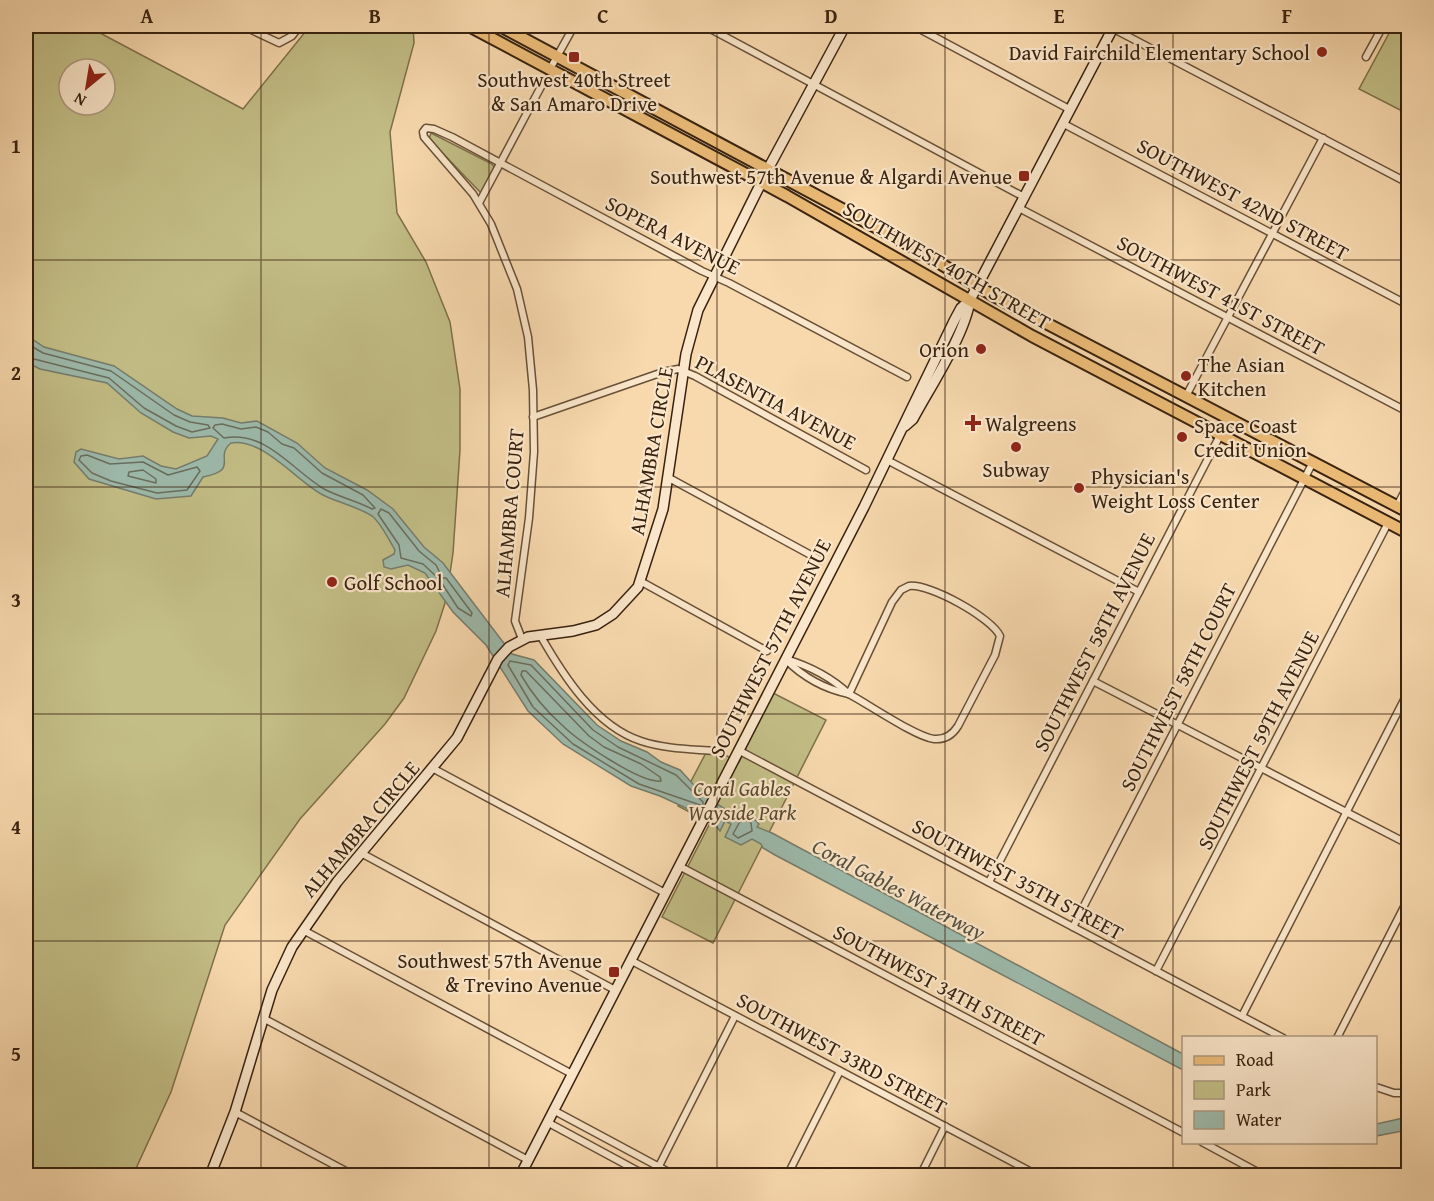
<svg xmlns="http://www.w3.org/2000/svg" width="1434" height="1201" viewBox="0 0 1434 1201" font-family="'Gentium Book Plus',serif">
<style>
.green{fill:#c3be86;stroke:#7e704a;stroke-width:1.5;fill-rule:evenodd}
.water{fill:#9dbaac;stroke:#757d6d;stroke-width:1.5}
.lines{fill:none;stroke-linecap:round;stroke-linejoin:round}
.shore{stroke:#6a6e5e;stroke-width:1.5}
.street-casing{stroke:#685037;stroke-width:9}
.secondary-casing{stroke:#38220f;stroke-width:12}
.primary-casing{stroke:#38220f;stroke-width:14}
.street{stroke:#fae6ca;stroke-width:6}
.secondary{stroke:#fae6ca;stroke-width:9}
.primary{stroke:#ecbc77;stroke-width:10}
.grid{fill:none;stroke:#38220f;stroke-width:1.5;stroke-opacity:0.55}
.poi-dot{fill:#8f2418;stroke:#fae6ca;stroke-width:2}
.labels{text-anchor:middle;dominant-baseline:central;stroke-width:4.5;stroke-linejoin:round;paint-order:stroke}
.poi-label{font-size:21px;fill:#38220f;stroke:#fae6ca;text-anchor:start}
.street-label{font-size:21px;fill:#38220f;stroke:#fae6ca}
.park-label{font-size:21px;font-style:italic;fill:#5b492d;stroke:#fae6ca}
.water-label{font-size:22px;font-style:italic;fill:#56503e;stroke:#fae6ca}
.neatline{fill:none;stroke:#38220f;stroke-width:2}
.grid-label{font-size:20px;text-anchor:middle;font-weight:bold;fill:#38220f}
</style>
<rect width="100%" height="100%" fill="#f8d9ae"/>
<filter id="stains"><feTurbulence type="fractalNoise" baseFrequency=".00333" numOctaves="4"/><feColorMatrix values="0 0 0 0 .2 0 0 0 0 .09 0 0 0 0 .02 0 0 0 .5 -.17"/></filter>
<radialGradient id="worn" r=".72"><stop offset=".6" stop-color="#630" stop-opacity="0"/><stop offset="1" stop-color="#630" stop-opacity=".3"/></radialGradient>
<!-- green -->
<g class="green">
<path d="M26 26H87L243 109 310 26H413L414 43 390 132 397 213 426 262 450 322 460 389V450L453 553 446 600 436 631 404 698 385 724 300 819 225 925 171 1092 133 1175H26ZM69 69H105V105H69Z"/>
<polygon points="1393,26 1408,26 1408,114 1359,89"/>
<polygon points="431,133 492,164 495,168 481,193 429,139"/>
<polygon points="773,693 826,720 713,943 662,917 710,823 678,806 709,747 739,762"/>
</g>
<!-- water -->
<g class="water">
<path d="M26 335 44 347 114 366 177 409 192 416 223 418 241 423 257 421 297 443 325 468 367 490 393 509 424 547 443 563 512 654 534 660 597 725 621 741 647 752 661 762 680 770 703 795 728 811V814L735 817 739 811H746L759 824 757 827 772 833 1183 1054V1070L775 855 763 848 761 844 752 839 741 845 725 837 731 824 725 821 720 831 712 820 660 796 631 786 563 744 528 711 486 645 453 612 425 573 408 565 391 569 384 567 383 560 394 554 395 550C389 540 381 523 372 516 358 507 340 503 325 496 299 484 263 437 231 443 213 458 241 469 203 477L191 496 156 499 89 479 74 462 76 452 81 449 119 459 143 456 161 466 176 469 207 456 218 439 211 436 189 438 173 432 141 413 107 383 40 369 26 362Z"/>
<polygon points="1408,1117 1408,1130 1376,1136 1376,1124"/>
</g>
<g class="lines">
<!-- shore -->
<g class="shore">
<polyline points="26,343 43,353 111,371 174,415 190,422 208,425 210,428 192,432 176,426 144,408 109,378 26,357"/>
<path d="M222 424 241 429 256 427 268 432 282 444 294 448 322 473 363 495 375 508 372 509C357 501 339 497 324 489 292 470 266 430 224 438L213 428 215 425Z"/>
<polygon points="87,455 110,464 143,462 168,475 197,467 200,471 187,490 157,493 111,481 92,473 79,460 81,456"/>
<polygon points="143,470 156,479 156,483 128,476 129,472"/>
<polygon points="381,509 389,513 419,551 436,565 442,577 438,578 423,564 401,558 399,545 378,514"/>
<polygon points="442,578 446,578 472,613 471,616 458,608 441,582"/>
<polygon points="510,661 531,665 593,730 618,747 676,775 703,802 703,806 639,784 573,744 533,707 508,665"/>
<path d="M526 671 589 736 604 747 641 764 660 777 661 781C641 784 577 740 562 725 545 710 532 694 521 675L522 671Z"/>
<polygon points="742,818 751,823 752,831 738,838 733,834"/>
</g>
<!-- street casing -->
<g class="street-casing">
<g id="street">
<polyline points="243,26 279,43 292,36 300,26"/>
<polyline points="705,26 1024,197"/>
<polyline points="914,26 1069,109"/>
<polyline points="1112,28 1408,183"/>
<polyline points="1366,57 1383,26"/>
<polyline points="550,69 574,26"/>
<polyline points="1062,123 1408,305"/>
<polyline points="479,203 544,81"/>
<polyline points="1019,208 1408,412"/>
<polyline points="1186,396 1323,138"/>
<polyline points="533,417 663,372 678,369 695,376 866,470"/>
<polyline points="887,460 1139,592"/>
<polyline points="669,478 820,560"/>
<polyline points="1397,506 1408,485"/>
<polyline points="640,581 767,651"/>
<path d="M909 586C929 583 992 618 1000 636L995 655 958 726C953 734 945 740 934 739 916 737 868 704 849 694L892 602 901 590Z"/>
<path d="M540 635C563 675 595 726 641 741 665 749 691 749 715 751"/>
<polyline points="522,639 515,621 529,518 534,452 533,390 528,337 517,289 491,224 473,194 424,137 423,132 426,128 434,129 452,137 702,271 729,283 907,377"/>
<path d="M785 659C803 677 824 689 849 694"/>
<path d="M786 659C809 666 831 677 849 694"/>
<polyline points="1093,681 1408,844"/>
<polyline points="738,750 1283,1038"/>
<polyline points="434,769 665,893"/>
<polyline points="361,853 615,990"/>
<polyline points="679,866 1184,1133"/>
<polyline points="989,882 1229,418"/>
<polyline points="1073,927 1313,462"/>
<polyline points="303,930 572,1074"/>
<polyline points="630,960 1039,1176"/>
<polyline points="1156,971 1388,523"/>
<polyline points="1242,1016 1408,692"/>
<polyline points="263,1018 528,1160"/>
<polyline points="1337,1038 1408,899"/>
<polyline points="1376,1087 1394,1093 1408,1093"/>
<polyline points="553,1110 676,1176"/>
<polyline points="235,1112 355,1176"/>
<polyline points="547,1122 647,1176"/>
<polyline points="1202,1142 1265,1176"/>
<polyline points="659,1166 735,1016"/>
<polyline points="787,1176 840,1071"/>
<polyline points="920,1176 945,1126"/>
</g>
</g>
<!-- secondary casing -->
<g class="secondary-casing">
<g id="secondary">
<path d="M905 426 913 419C930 387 965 335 970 300L1114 26"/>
<polyline points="210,1176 235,1112 272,990 292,947 337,882 457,738 498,659 509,647 528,637 573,631 596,625 613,614 638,587 663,509 686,354 698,310 768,169 845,26"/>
<polyline points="520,1176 864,507 954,321 961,308 970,300"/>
</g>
</g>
<!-- primary casing -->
<g class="primary-casing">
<g id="primary">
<polyline points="469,26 787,196 1032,336 1408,533"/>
<polyline points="500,26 911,246 994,296 1408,512"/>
</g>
</g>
<!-- street -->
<use href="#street" class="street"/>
<!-- secondary -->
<use href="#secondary" class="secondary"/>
<!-- primary -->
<use href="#primary" class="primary"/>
</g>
<!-- grid -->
<path class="grid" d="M261 26V1176M489 26V1176M717 26V1176M945 26V1176M1173 26V1176M26 260H1408M26 487H1408M26 714H1408M26 941H1408"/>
<!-- markers -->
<g class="poi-dot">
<circle cx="1322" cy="52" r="6"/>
<rect x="568" y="51" width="12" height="12" rx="3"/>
<rect x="1018" y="170" width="12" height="12" rx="3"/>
<circle cx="981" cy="349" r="6"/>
<circle cx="1186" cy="376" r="6"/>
<path d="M970 414h6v6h6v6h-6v6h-6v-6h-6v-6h6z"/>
<circle cx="1182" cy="437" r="6"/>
<circle cx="1016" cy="447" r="6"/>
<circle cx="1079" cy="488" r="6"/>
<circle cx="332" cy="582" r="6"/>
<rect x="608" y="966" width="12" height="12" rx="3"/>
</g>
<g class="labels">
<!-- poi labels -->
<g class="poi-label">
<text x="1310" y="52" text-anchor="end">David Fairchild Elementary School</text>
<text x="574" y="79" text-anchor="middle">Southwest 40th Street<tspan x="574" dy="24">&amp; San Amaro Drive</tspan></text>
<text x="1012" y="176" text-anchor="end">Southwest 57th Avenue &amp; Algardi Avenue</text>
<text x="969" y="349" text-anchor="end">Orion</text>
<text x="1198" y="364">The Asian<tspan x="1198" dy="24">Kitchen</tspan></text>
<text x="985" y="423">Walgreens</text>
<text x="1194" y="425">Space Coast<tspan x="1194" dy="24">Credit Union</tspan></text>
<text x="1016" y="469" text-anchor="middle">Subway</text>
<text x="1091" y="476">Physician's<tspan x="1091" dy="24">Weight Loss Center</tspan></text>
<text x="344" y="582">Golf School</text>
<text x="602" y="960" text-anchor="end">Southwest 57th Avenue<tspan x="602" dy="24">&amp; Trevino Avenue</tspan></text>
</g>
<!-- street labels -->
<g class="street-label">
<text transform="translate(1243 199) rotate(28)">SOUTHWEST 42ND STREET</text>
<text transform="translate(673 235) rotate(27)">SOPERA AVENUE</text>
<text transform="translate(947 265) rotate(30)">SOUTHWEST 40TH STREET</text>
<text transform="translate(1221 295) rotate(28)">SOUTHWEST 41ST STREET</text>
<text transform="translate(776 402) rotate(28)">PLASENTIA AVENUE</text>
<text transform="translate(651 451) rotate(-80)">ALHAMBRA CIRCLE</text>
<text transform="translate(509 513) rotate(-85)">ALHAMBRA COURT</text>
<text transform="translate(1094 642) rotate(-63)">SOUTHWEST 58TH AVENUE</text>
<text transform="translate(770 648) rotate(-63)">SOUTHWEST 57TH AVENUE</text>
<text transform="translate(1178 687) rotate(-63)">SOUTHWEST 58TH COURT</text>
<text transform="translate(1258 740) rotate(-63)">SOUTHWEST 59TH AVENUE</text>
<text transform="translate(360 829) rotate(-50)">ALHAMBRA CIRCLE</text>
<text transform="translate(1018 879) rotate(28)">SOUTHWEST 35TH STREET</text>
<text transform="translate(939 985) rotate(28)">SOUTHWEST 34TH STREET</text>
<text transform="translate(842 1053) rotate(28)">SOUTHWEST 33RD STREET</text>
</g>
<!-- park labels -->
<g class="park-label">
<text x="742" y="788">Coral Gables<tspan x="742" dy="24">Wayside Park</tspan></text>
</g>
<!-- water labels -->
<g class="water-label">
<text transform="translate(899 889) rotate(28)">Coral Gables Waterway</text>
</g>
</g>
<!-- margin -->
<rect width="1434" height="1201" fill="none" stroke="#f8d9ae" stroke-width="66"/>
<!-- legend -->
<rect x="1182" y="1036" width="195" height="108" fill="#fae6ca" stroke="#ac987f" stroke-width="1.5"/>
<rect x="1194" y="1056" width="30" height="9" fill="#ecbc77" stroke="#ac987f" stroke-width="1.5"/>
<text x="1236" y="1066" font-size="18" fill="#38220f">Road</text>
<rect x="1194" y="1081" width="30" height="18" fill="#c3be86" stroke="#ac987f" stroke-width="1.5"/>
<text x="1236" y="1096" font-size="18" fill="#38220f">Park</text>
<rect x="1194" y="1111" width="30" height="18" fill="#9dbaac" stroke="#ac987f" stroke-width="1.5"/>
<text x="1236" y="1126" font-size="18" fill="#38220f">Water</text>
<!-- north arrow -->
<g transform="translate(87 87) rotate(210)"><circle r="28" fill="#fae6ca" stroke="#ac987f" stroke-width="1.5"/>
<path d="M0-4.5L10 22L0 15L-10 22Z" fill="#8f2418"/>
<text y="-9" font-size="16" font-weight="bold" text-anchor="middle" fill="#38220f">N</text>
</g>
<rect x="33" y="33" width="1368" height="1135" class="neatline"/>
<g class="grid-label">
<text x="147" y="23">A</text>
<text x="375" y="23">B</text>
<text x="603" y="23">C</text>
<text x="831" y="23">D</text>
<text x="1059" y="23">E</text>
<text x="1287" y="23">F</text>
<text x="16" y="153">1</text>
<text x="16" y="380">2</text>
<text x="16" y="607">3</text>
<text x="16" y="834">4</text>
<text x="16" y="1061">5</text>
</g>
<rect width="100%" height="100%" filter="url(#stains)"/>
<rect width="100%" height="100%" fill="url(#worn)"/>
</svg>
